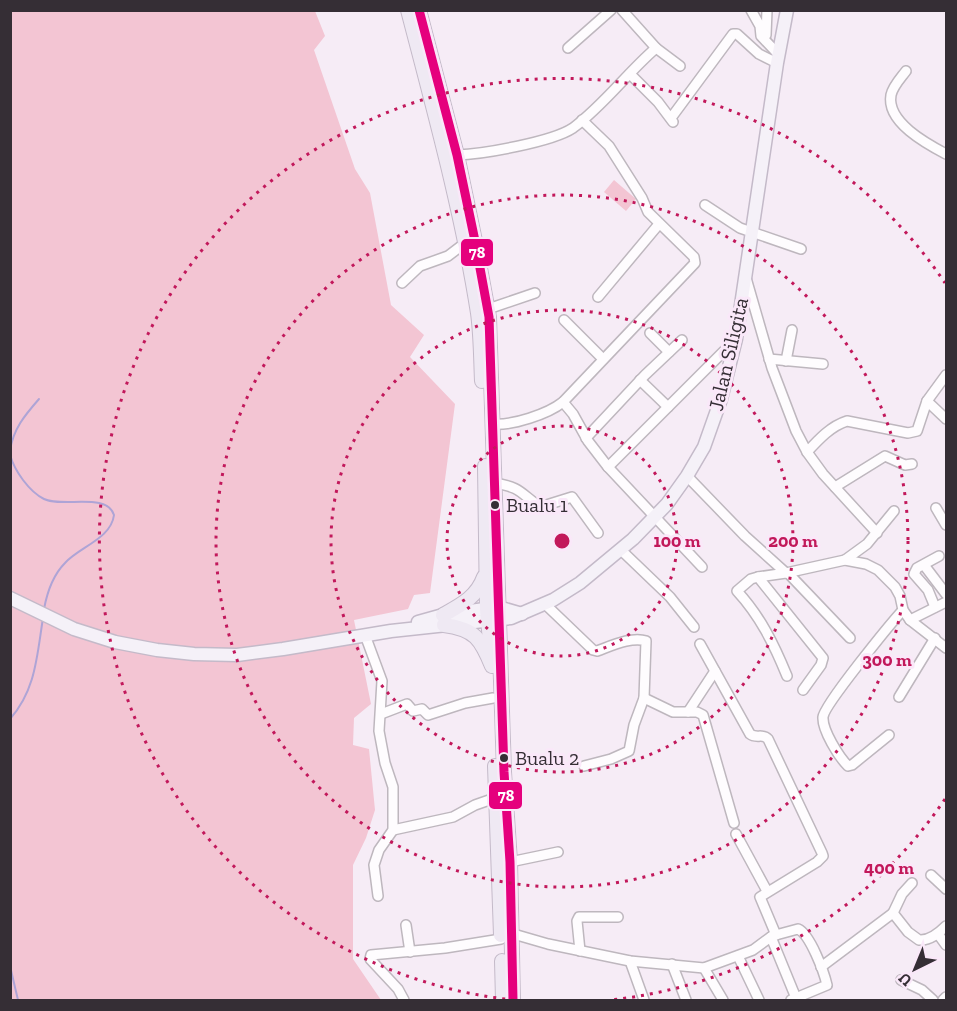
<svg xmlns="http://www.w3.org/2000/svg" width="957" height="1011" viewBox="0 0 957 1011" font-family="'Zilla Slab',serif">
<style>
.green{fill:#f3c5d3}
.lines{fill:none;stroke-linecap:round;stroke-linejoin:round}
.stream{stroke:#aea4d6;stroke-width:2}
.minor-casing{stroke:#beb7be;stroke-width:12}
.major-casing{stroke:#c4bac9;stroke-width:15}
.highway-casing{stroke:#c4bac9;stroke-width:16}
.minor{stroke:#fefcfe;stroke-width:9}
.major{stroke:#f5f1f8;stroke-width:12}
.highway{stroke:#efe9f3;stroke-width:14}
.bus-1-casing{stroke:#fae8f9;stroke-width:14}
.bus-1{stroke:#e5007d;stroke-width:9}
.ring{fill:none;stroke:#c2185b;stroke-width:3;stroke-dasharray:3 6}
.bus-dot{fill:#352e35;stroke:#fae8f9;stroke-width:2}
.labels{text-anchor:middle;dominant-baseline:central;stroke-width:6;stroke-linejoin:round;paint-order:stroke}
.bus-label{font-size:20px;fill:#352e35;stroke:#fae8f9;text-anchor:start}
.street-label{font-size:21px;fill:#352e35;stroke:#fae8f9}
.centre{fill:#c2185b;stroke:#fae8f9;stroke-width:3}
.ring-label{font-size:18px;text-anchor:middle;font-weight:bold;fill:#c2185b;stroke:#fae8f9;stroke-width:6;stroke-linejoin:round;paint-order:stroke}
.line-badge{stroke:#fae8f9;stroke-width:2}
.badge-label{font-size:16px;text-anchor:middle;font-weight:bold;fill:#fff}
</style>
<rect width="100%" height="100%" fill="#f6ecf6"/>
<!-- green -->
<g class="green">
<polygon points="10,11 315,11 325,36 314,50 355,169 370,193 391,305 424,335 410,357 455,404 430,593 414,595 408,609 354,620 371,704 354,718 353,745 369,749 375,810 366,838 353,865 353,959 381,1000 11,1000"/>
<polygon points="614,180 636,199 626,211 604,192"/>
</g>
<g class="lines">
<!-- stream -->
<g class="stream">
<path d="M10 451C13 429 25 415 39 399"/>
<path d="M10 455C13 465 17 472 23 480 29 488 36 495 44 499 63 508 107 492 114 515 111 539 79 547 65 563 53 575 47 593 44 609"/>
<path d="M10 719C36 690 37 655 43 618"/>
<polyline points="10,966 18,1000"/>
</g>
<!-- minor casing -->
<g class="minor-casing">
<g id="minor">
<polyline points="622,10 656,48 680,66"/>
<polyline points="751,10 760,26 761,36 779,55"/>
<polyline points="766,35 767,10"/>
<polyline points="568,48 611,10"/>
<path d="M906 71C900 79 893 86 891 95 886 122 927 144 946 154"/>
<polyline points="630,74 658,102 673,122"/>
<polyline points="671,118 733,34 737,34 759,54 777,63"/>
<path d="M457 155C483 154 552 142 573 128 604 105 627 73 656 48"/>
<polyline points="705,205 740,228 801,249"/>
<polyline points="746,278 772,368 796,431 807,452 823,474 877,533"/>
<polyline points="402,283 420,266 448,256 465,243"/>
<polyline points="598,297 659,224"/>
<polyline points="488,309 535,293"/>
<polyline points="564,320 603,359"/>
<polyline points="650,333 669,352"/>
<polyline points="769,359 823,364"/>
<polyline points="786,361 792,330"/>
<polyline points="640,380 668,407"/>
<polyline points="927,401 946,419"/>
<polyline points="563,402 573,414 588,441 608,467 702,567"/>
<path d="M492 424C512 426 548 414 563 402L695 263 694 257 648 212 642 198 609 146 582 120"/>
<polyline points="586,438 645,375 682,340"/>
<path d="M807 452C819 439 831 426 847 421L908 433 917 431 927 401 946 375"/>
<polyline points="608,467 736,339"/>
<polyline points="687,476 745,536 786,573"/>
<path d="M494 483C521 487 520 493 540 507L572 497 598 533"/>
<polyline points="835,487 885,456 905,465 912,464"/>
<polyline points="936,508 946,525"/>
<polyline points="621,550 670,597 694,627"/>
<polyline points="845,560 867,544 894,511"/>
<polyline points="924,565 946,594"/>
<polyline points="788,573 850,638"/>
<polyline points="758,577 823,658 821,665 803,690"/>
<path d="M545 604 593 650 597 651C611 646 632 636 646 641L644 698 634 725 629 751 611 759 584 766"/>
<polyline points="935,607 928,590 914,574 917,568 939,556"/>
<polyline points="910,620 946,602"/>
<polyline points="365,635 382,681 379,731 385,763 393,787 393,830 379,850 374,865 378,896"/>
<path d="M700 644 750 734C756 739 763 733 768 739L822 853 823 856 817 862 760 897 776 935"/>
<path d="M787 676C774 644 760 616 737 591L751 579 758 577 786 573 845 560 866 564 878 570 895 587 900 596 903 610 910 620 946 648"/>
<polyline points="899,697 935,638"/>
<polyline points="644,698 673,712 697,712 703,715 734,823"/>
<polyline points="688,712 715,671"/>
<polyline points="381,714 407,704 413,711 422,709 428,715 465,703 493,698"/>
<path d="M889 735 852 765 848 766C839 757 822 730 823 717 824 705 891 623 903 610"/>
<polyline points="393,830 453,817 475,805 495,798"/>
<polyline points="736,834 767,891"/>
<polyline points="510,862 558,852"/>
<polyline points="931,875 946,889"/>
<polyline points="893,913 902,894 912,883"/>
<polyline points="406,925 410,952"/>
<path d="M510 933 548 944 630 961 704 968 753 950 772 936 798 929C810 934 824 972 827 985L791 1000"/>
<polyline points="938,934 946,945"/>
<polyline points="771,937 796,998"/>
<polyline points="580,951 577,921 579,917 618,917"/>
<polyline points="738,956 759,1000"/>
<polyline points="630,961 644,1000"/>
<polyline points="672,964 686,1000"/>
<path d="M821 967 893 913 908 932 919 940C930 941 939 933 946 926"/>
<polyline points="704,968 723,1000"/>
<polyline points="901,980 922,990 933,1000"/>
<polyline points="404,1000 398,989 370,959 371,955 445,948 501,939"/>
<polyline points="943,1000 946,997"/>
</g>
</g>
<!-- major casing -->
<g class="major-casing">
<g id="major">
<polyline points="10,598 74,629 115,642 157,650 194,654 237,655 283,649 391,631 511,618 553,600 580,583 633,539 667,504 687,476 704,447 721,399 736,339 777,63 787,10"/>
<polyline points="418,622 443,615 498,607 522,614"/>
</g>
</g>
<!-- highway casing -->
<g class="highway-casing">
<g id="highway">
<path d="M408 10C434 110 462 211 478 313 481 335 481 358 482 381"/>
<polyline points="419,10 457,155 475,241 489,317 504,772 510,862 513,1000"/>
<polyline points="485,466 487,609 491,651"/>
<path d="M443 615C461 605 477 597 484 577"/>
<path d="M444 625C475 629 481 639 492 666"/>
<polyline points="495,766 501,935"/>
<polyline points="502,961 503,1000"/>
</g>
</g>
<!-- minor -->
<use href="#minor" class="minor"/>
<!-- major -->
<use href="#major" class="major"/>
<!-- highway -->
<use href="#highway" class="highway"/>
<!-- bus-1 casing -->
<g class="bus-1-casing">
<polyline id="bus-1" points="419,10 457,155 475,241 489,317 504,772 510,862 513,1000"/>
</g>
<!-- bus-1 -->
<use href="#bus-1" class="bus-1"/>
</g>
<!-- distance rings -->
<g class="ring">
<circle cx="562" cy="541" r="115"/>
<circle cx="562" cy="541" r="231"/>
<circle cx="562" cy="541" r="346"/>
<path d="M945 799A462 462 0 0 1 610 1000M514 1000A462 462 0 1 1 945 283"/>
</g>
<!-- markers -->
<g class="bus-dot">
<circle cx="495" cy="505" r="5"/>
<circle cx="504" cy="758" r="5"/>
</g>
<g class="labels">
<!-- bus labels -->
<g class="bus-label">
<text x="506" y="505">Bualu 1</text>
<text x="515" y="758">Bualu 2</text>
</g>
<!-- street labels -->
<g class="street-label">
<text transform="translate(728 354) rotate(-77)">Jalan Siligita</text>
</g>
</g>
<circle cx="562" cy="541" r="9" class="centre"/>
<g class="ring-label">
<text x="677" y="547">100 m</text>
<text x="793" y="547">200 m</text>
<text x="887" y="666">300 m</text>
<text x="889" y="874">400 m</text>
</g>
<g class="line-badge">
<rect x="460" y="238" width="34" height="29" rx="6" fill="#e5007d"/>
<rect x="488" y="781" width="35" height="29" rx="6" fill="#e5007d"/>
</g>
<g class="badge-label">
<text x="477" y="258">78</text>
<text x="506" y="801">78</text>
</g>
<!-- border -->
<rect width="957" height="1011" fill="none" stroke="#352e35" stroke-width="24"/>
<!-- north arrow -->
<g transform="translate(915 969) rotate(223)" stroke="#fae8f9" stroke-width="4.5" paint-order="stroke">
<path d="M0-4.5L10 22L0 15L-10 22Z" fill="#352e35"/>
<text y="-9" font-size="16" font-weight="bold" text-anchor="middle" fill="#352e35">U</text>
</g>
</svg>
